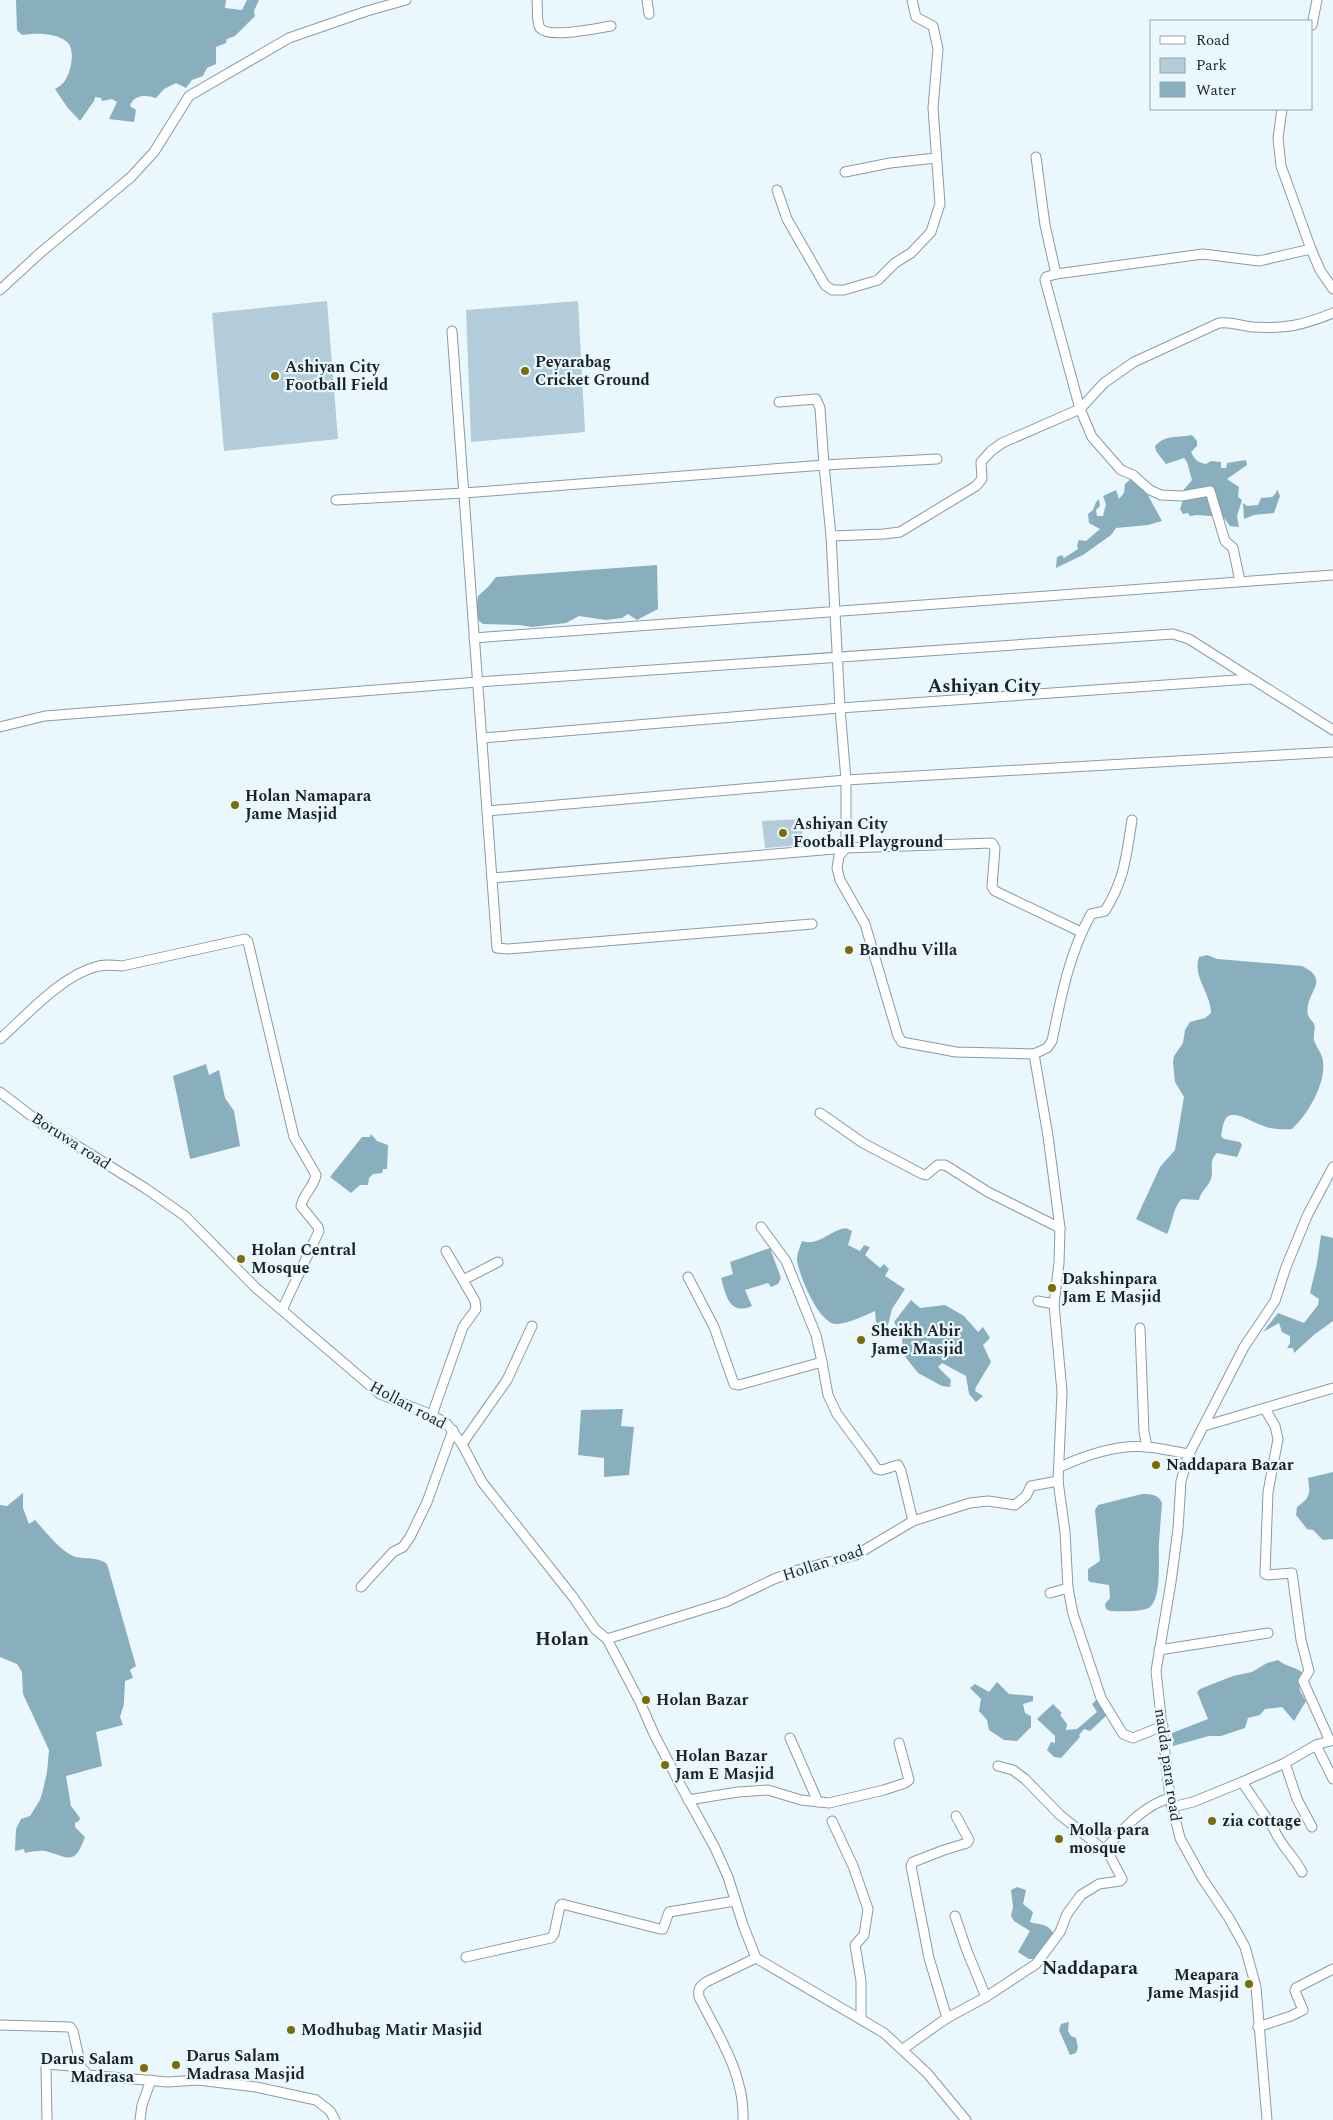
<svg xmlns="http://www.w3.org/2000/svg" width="1333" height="2120" viewBox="0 0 1333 2120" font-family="Spectral,serif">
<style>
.green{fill:#b2cdd9}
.water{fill:#89aebe}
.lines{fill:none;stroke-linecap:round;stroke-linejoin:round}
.minor-casing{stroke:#879ca5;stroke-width:11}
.minor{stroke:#fff;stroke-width:9}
.poi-dot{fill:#7d6d08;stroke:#eaf8fe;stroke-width:2}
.labels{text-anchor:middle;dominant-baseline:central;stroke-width:4.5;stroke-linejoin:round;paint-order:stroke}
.poi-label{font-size:16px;font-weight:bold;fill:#1b2327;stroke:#eaf8fe;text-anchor:start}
.street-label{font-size:16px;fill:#1b2327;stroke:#eaf8fe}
.quarter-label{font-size:19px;font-weight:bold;fill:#1b2327;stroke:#eaf8fe}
</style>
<rect width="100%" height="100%" fill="#eaf8fe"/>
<!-- green -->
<g class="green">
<polygon points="327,301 338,439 224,451 212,313"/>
<polygon points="578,301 585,432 471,442 466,310"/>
<polygon points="801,819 803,845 765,848 762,821"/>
</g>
<!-- water -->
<g class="water">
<path d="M16 0H226L225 8 242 10 247 0H259L254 11 255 16 235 36 227 39 226 43 216 47V64L207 68 203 76 192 80 186 88 176 83 164 89 156 98C146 95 134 94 130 106L136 110 134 122 109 119 117 102 112 99 102 101 101 98 95 97 94 101 80 121 67 107 55 89C58 87 62 85 64 82 71 73 76 50 67 42 55 32 35 33 22 35L17 30Z"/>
<path d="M1192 435 1197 441V446L1191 452C1195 460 1197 462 1206 464L1211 461 1221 462V468H1226L1227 463 1246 460 1247 465 1227 479 1239 487 1238 497 1242 500 1237 516 1239 527 1230 526 1223 517 1197 515 1190 516 1188 513 1183 514 1180 509 1183 500 1181 493 1192 480 1187 462 1184 458 1166 464 1156 451 1155 446C1166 434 1178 438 1192 435Z"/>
<polygon points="1133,477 1144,488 1162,521 1148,525 1116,528 1111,535 1083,555 1056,568 1057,557 1062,555 1064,558 1078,549 1077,545 1079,540 1086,541 1100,529 1089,523 1088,514 1093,510 1096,502 1099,499 1100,506 1096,510 1097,516 1103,516 1106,504 1103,496 1116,490 1119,499 1124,493 1125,484"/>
<polygon points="1277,489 1280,496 1274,513 1254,515 1244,519 1243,503 1247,506 1258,505 1261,498 1272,497 1276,493"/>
<path d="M657 565 658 609 637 620 628 614 622 618 606 620 579 616 566 623 532 627 519 625 483 624C473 618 477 606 478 596L488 587 496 577Z"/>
<path d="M1207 955 1217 959 1302 966C1333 981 1303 993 1308 1015 1309 1019 1313 1021 1314 1024 1316 1029 1313 1035 1314 1040 1316 1047 1322 1053 1323 1061 1326 1084 1308 1114 1292 1129 1282 1130 1270 1129 1261 1125 1254 1123 1235 1110 1227 1117 1223 1121 1222 1131 1221 1136L1224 1139 1240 1142 1242 1145 1237 1157 1217 1153C1208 1162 1214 1168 1211 1179 1208 1187 1201 1191 1199 1200L1182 1199C1173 1206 1173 1223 1167 1234L1136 1219 1160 1167 1175 1150 1184 1097 1175 1082 1173 1062 1174 1056 1183 1043 1185 1030 1190 1022 1205 1018 1211 1013C1211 993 1192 977 1199 957Z"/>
<polygon points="206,1064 209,1075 219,1070 225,1098 234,1111 240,1146 190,1159 173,1076"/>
<polygon points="371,1134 377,1141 388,1145 387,1169 383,1169 382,1173 373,1174 369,1178 368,1185 360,1185 351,1193 330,1177 362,1137 370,1137"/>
<path d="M846 1228 852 1231 848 1245 860 1251 864 1245 870 1247 865 1255 880 1268 884 1264 889 1269 885 1276 905 1289 892 1309 888 1325 881 1328 876 1322 875 1311C864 1316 847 1324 835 1324 818 1322 799 1275 797 1260 797 1253 800 1247 802 1241 818 1247 830 1230 846 1228Z"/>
<polygon points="1321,1235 1333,1238 1333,1321 1315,1334 1294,1353 1293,1348 1287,1348 1290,1343 1290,1336 1282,1332 1279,1323 1263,1332 1278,1313 1304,1323 1318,1305 1319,1299 1310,1293 1317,1263"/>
<path d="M770 1248 781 1278 778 1284 771 1287 768 1283 745 1290 752 1306C729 1316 726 1295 721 1278L733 1274 730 1262Z"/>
<polygon points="911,1300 920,1308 945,1305 964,1316 978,1332 983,1327 990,1338 983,1345 991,1362 976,1387 975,1391 983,1396 976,1402 969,1394 966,1376 942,1363 938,1367 951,1380 950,1387 942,1386 918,1373 903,1354 902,1336 894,1322"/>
<polygon points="623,1409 621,1426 634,1427 629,1475 604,1477 604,1458 578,1455 581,1410"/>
<path d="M1333 1472V1539L1323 1540 1313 1530 1307 1529 1296 1515 1297 1507C1311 1497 1310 1494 1308 1478Z"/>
<path d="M23 1493V1508L29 1524 35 1520C44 1530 61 1551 73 1556 84 1560 98 1556 107 1564L136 1666 130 1670 133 1678 125 1681 124 1704 120 1717 123 1725 96 1732 102 1766 66 1776 71 1806 80 1818 79 1821 75 1823V1827L85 1837C74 1867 69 1857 45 1851 38 1850 31 1852 25 1853L24 1849 15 1851 16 1829 21 1819 30 1816 40 1800 43 1790 47 1772 49 1750 23 1694 22 1672 17 1664 0 1657V1505L7 1506Z"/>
<path d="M1142 1494C1151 1494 1158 1494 1162 1503 1161 1516 1160 1529 1159 1542 1158 1558 1162 1594 1151 1606 1145 1613 1119 1611 1110 1611L1106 1609 1105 1604 1110 1598 1109 1585 1090 1582 1088 1580V1569L1100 1561 1095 1510 1098 1505Z"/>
<path d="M1278 1660C1286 1667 1298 1667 1305 1675L1299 1683 1300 1691 1306 1701 1294 1721 1282 1707 1265 1709 1260 1715 1248 1718 1245 1728 1221 1736H1209L1173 1746 1172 1733 1208 1719 1197 1692 1200 1689 1233 1676 1252 1672 1267 1663Z"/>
<polygon points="997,1682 1009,1694 1033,1696 1033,1701 1023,1704 1025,1713 1031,1716 1031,1727 1017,1741 1004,1740 989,1730 987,1720 979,1711 981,1699 970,1688 975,1684 989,1692"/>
<polygon points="1097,1699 1106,1716 1090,1731 1084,1729 1079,1735 1080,1737 1061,1758 1054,1757 1047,1750 1051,1742 1055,1743 1055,1736 1037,1719 1053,1704 1062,1713 1060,1715 1067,1724 1066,1730 1077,1729 1097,1712 1092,1704"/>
<path d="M1017 1887 1026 1890 1023 1904 1033 1912 1030 1922C1039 1925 1048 1923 1053 1933L1043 1950 1033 1959H1029L1018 1952 1030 1931 1014 1921 1011 1916 1013 1907 1011 1890Z"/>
<polygon points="1069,2022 1068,2031 1071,2036 1076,2038 1078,2048 1076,2053 1070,2055 1059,2030 1061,2024"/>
</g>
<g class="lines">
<!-- minor casing -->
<g class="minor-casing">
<g id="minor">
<path d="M537 0C538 7 536 22 540 28 549 39 597 28 611 26"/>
<polyline points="647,0 649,14"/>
<polyline points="1312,25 1317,0"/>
<polyline points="1282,109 1278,138 1281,166 1311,249 1320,270 1333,289"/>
<polyline points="1036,157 1045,225 1056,274"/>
<polyline points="845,172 890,163 936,158"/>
<polyline points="777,190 787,219 825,285 832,290 844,290 878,280 895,263 911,253 931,232 940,204 933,108 938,49 933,26 916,17 912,0"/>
<polyline points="0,290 39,254 131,177 154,152 189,96 289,38 367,11 406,0"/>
<polyline points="452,331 497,948 508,949 812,924"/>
<polyline points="779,402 816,399 820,408 824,465 937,459"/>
<path d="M336 500 464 493 824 465 831 536 884 534 900 532 976 486 982 479 981 462 991 451 1002 443 1080 409 1104 383 1134 362 1219 323C1231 321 1241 326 1253 327 1287 329 1303 325 1333 313"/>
<polyline points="831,536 840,708 846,780 846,848 839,856 837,868 840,880 865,924 898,1036 902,1042 956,1052 1034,1054"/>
<polyline points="1240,581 1233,548 1225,541 1210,491 1182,496 1161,495 1150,490 1133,475 1121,470 1092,437 1080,409 1045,280 1046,277 1056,274 1203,254 1259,261 1311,249"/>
<polyline points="474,638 1333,575"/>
<polyline points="0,727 45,716 478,682 1173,634 1189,639 1333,730"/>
<polyline points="482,738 840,708 1250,679"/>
<polyline points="487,811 846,780 1333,752"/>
<path d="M1132 820C1126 857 1125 878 1105 911L1091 914C1069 954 1061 997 1052 1041L1047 1048 1034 1054 1048 1136 1060 1228 1059 1263 1054 1304 1062 1392 1058 1481 1065 1532 1068 1588 1073 1614 1101 1698 1123 1734 1133 1738 1163 1726"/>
<polyline points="492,878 846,848 992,843 995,848 992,887 995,891 1081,932"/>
<path d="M0 1039C27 1015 60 977 95 967 104 964 112 965 122 966L245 939 248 942 294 1137 316 1175C314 1187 303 1194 301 1206L318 1227 319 1231 282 1310"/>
<polyline points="0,1092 42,1124 145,1188 185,1216 256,1288 380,1394 432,1415 447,1424 462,1444 482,1482 573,1597 595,1629 607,1639 640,1702 654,1734 681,1786 715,1848 728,1877 743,1925 756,1958 884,2033 927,2073 966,2120"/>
<polyline points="820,1113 863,1143 922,1174 926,1175 938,1165 945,1165 988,1192 1060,1228"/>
<polyline points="761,1227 786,1261 816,1335 822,1362"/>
<polyline points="688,1277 714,1327 734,1384 739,1385 822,1362 828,1395 837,1414 868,1456 877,1469 882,1470 898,1465 901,1471 913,1521"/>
<polyline points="463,1280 498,1262"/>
<polyline points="1038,1301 1054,1304"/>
<polyline points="1140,1328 1144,1432 1147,1447"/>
<polyline points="1265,1409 1275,1426 1278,1439 1268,1492 1265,1574 1268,1575 1292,1573 1301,1640 1309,1671 1303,1681 1330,1741"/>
<polyline points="432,1415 463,1327 476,1309 475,1301 446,1251"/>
<polyline points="1204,1426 1333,1388"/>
<polyline points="462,1444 507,1380 532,1326"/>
<path d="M1060 1467C1086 1455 1118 1444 1147 1447 1161 1448 1175 1452 1189 1454"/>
<polyline points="361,1587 393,1552 403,1547 410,1537 427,1502 453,1430"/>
<polyline points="1050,1593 1068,1588"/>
<polyline points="607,1639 726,1602 774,1579 798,1570 856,1555 913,1521 970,1503 988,1501 1015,1505 1026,1496 1031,1486 1058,1481"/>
<polyline points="1159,1650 1268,1633"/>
<polyline points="790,1738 818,1802"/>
<polyline points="1316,1745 1333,1779"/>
<polyline points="1285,1763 1297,1799 1312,1827"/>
<path d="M998 1766 1013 1770 1025 1779 1060 1815 1104 1850C1124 1829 1142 1806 1170 1798"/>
<path d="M1242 1782 1274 1829C1280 1845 1294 1856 1302 1872"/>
<polyline points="688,1800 738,1792 768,1790 801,1800 829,1803 884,1790 905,1783 909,1780 899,1743"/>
<polyline points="1172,1807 1193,1802 1242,1782 1285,1763 1316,1745 1333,1740"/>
<polyline points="832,1821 853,1866 868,1909 864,1935 855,1945 861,1981 861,2019"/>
<polyline points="955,1916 967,1951 986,1997"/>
<polyline points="466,1957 551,1938 554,1934 560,1906 562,1904 660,1929 663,1929 669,1912 735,1901"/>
<polyline points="947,2018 929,1958 911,1866 913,1862 944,1850 967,1843 969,1840 956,1816"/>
<polyline points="0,2025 70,2027 73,2031 81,2067 88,2075 168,2082 198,2080 256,2087 316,2100 330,2111 335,2120"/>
<polyline points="1258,2027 1291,2016 1303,2010 1295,1991 1296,1988 1333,1969"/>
<polyline points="903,2049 947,2018 986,1997 1036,1964 1060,1932 1067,1914 1081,1895 1099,1884 1120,1881 1122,1879 1110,1856 1104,1850"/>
<polyline points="47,2120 46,2067 48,2064 81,2067"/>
<polyline points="140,2120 142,2105 151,2080"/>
<path d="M743 2120C745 2076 719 2036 699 1997 698 1989 699 1987 706 1982L756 1958"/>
<polyline points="1267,2120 1256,1987 1245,1947 1229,1918 1202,1878 1180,1838 1170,1798 1156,1671 1171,1582 1178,1529 1181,1481 1189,1454 1244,1347 1275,1301 1286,1267 1308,1214 1333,1167"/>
</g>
</g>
<!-- minor -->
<use href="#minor" class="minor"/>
</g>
<!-- markers -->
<g class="poi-dot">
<circle cx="525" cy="371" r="5"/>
<circle cx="275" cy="376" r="5"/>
<circle cx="235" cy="805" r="5"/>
<circle cx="783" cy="833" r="5"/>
<circle cx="849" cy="950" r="5"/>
<circle cx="241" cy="1259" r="5"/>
<circle cx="1052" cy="1288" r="5"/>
<circle cx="861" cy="1340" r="5"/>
<circle cx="1156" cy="1465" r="5"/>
<circle cx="646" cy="1700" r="5"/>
<circle cx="665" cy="1765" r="5"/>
<circle cx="1212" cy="1821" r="5"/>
<circle cx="1059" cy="1839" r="5"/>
<circle cx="1249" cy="1984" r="5"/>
<circle cx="291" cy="2030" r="5"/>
<circle cx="176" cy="2065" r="5"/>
<circle cx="144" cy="2068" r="5"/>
</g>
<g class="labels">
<!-- poi labels -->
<g class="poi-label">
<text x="535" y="362">Peyarabag<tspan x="535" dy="18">Cricket Ground</tspan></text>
<text x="285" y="367">Ashiyan City<tspan x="285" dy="18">Football Field</tspan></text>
<text x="245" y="796">Holan Namapara<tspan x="245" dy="18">Jame Masjid</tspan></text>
<text x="793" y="824">Ashiyan City<tspan x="793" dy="18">Football Playground</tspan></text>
<text x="859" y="950">Bandhu Villa</text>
<text x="251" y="1250">Holan Central<tspan x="251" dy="18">Mosque</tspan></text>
<text x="1062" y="1279">Dakshinpara<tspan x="1062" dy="18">Jam E Masjid</tspan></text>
<text x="871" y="1331">Sheikh Abir<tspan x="871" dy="18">Jame Masjid</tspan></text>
<text x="1166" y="1465">Naddapara Bazar</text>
<text x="656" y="1700">Holan Bazar</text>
<text x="675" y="1756">Holan Bazar<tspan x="675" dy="18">Jam E Masjid</tspan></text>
<text x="1222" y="1821">zia cottage</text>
<text x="1069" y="1830">Molla para<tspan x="1069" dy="18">mosque</tspan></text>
<text x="1239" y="1975" text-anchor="end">Meapara<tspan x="1239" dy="18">Jame Masjid</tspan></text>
<text x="301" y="2030">Modhubag Matir Masjid</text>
<text x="186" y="2056">Darus Salam<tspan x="186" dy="18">Madrasa Masjid</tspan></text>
<text x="134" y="2059" text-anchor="end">Darus Salam<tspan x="134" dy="18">Madrasa</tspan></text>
</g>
<!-- street labels -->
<g class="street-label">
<text transform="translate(71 1141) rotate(33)">Boruwa road</text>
<text transform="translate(408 1405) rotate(28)">Hollan road</text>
<text transform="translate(823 1563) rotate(-18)">Hollan road</text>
<text transform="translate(1168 1765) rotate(82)">nadda para road</text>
</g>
<!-- quarter labels -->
<g class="quarter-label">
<text x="984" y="686">Ashiyan City</text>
<text x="562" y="1639">Holan</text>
<text x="1090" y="1968">Naddapara</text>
</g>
</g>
<!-- legend -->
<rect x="1150" y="20" width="162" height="90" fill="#eaf8fe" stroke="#97a3a8"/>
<rect x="1160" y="36" width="25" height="8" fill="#ffffff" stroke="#97a3a8"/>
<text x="1196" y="45" font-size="15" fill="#1b2327">Road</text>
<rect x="1160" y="58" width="25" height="15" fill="#b2cdd9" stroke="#97a3a8"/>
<text x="1196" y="70" font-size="15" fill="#1b2327">Park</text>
<rect x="1160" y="82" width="25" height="15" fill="#89aebe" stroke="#97a3a8"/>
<text x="1196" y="95" font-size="15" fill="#1b2327">Water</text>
</svg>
